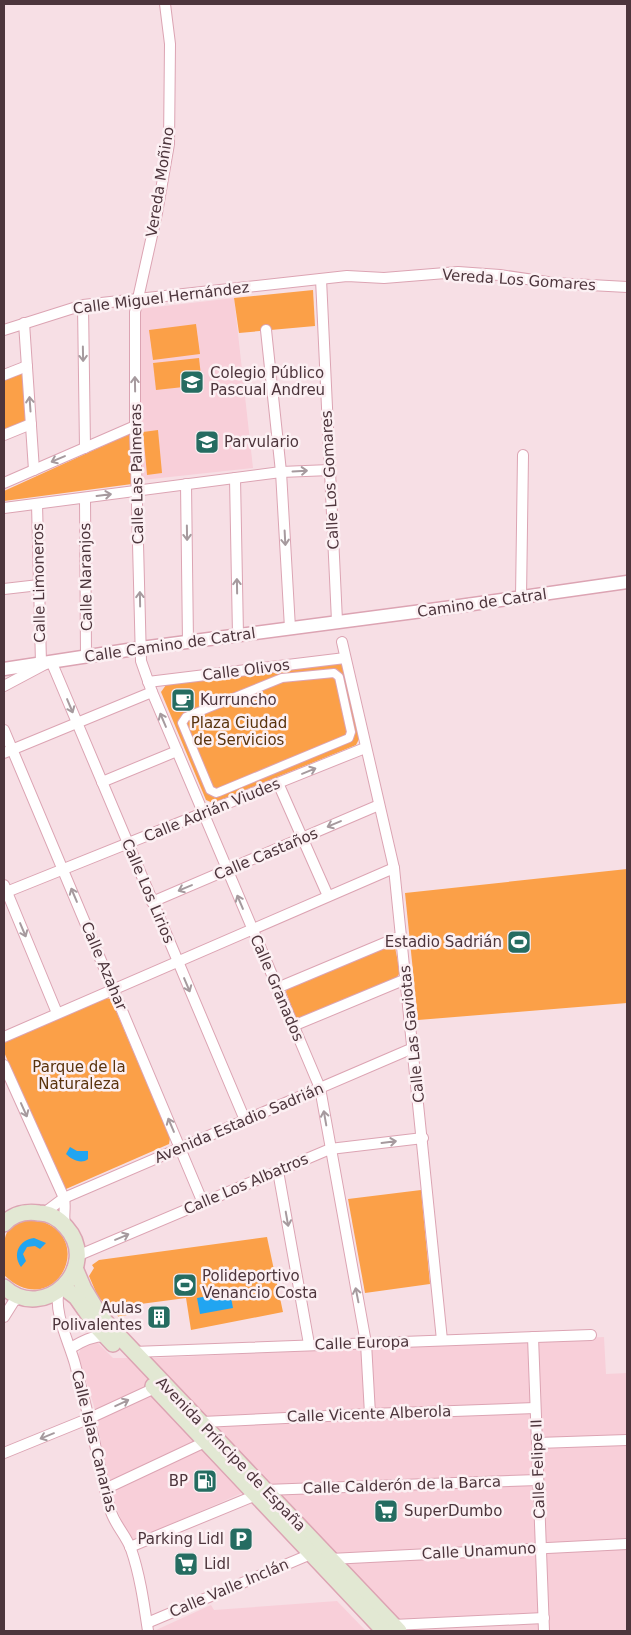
<svg xmlns="http://www.w3.org/2000/svg" width="631" height="1635" viewBox="0 0 631 1635" font-family="'DejaVu Sans',sans-serif">
<style>
.built{fill:#f8cfd9}
.green{fill:#fba048}
.water{fill:#21a5f1}
.lines{fill:none;stroke-linecap:round;stroke-linejoin:round}
.pedestrian-casing{stroke:#dca4b3;stroke-width:10}
.minor-casing{stroke:#dca4b3;stroke-width:12}
.tertiary-casing{stroke:#dca4b3;stroke-width:15}
.secondary-casing{stroke:#dca4b3;stroke-width:18}
.pedestrian{stroke:#fff;stroke-width:8}
.minor{stroke:#fff;stroke-width:10}
.tertiary{stroke:#fff;stroke-width:12}
.secondary{stroke:#e2e8d3;stroke-width:15}
.oneway{stroke:#a69a9e}
.labels{text-anchor:middle;dominant-baseline:central;stroke-width:5;stroke-linejoin:round;paint-order:stroke}
.street-label{font-size:15px;fill:#4d353c;stroke:#fcf0f3}
.poi-label{font-size:15px;fill:#4d353c;stroke:#fcf0f3;text-anchor:start}
.park-label{font-size:15px;fill:#59330d;stroke:#fcf0f3}
</style>
<rect width="100%" height="100%" fill="#f7dfe5"/>
<!-- built -->
<g class="built">
<polygon points="234,298 253,468 142,480 139,309"/>
<polygon points="604,1337 606,1374 627,1373 627,1631 413,1631 342,1565 265,1483 130,1542 111,1494 94,1406 78,1355 82,1346 95,1340 113,1358 156,1358"/>
<polygon points="337,1601 366,1631 157,1631 156,1630 211,1605 214,1610"/>
</g>
<!-- green -->
<g class="green">
<polygon points="313,290 315,326 239,333 234,298"/>
<polygon points="196,324 200,354 153,360 149,330"/>
<polygon points="199,358 202,385 156,390 153,363"/>
<polygon points="21,372 25,374 26,423 4,432 4,379"/>
<polygon points="158,430 162,473 147,475 143,432"/>
<polygon points="129,434 132,484 4,501 4,491"/>
<polygon points="339,663 345,667 359,739 356,745 213,803 206,800 161,692 166,685"/>
<polygon points="627,869 627,1003 418,1020 405,893"/>
<polygon points="392,945 395,947 400,973 396,978 301,1018 296,1018 286,992 287,988"/>
<polygon points="106,998 111,999 170,1138 169,1144 66,1189 61,1186 4,1052 4,1042"/>
<polygon points="421,1190 430,1284 365,1293 348,1199"/>
<path d="M32 1219C102 1231 56 1325 4 1275 3 1268 4 1259 4 1251 4 1227 11 1225 32 1219Z"/>
<polygon points="267,1237 283,1312 191,1330 186,1298 133,1305 135,1313 119,1317 98,1297 89,1276 94,1268 92,1265 99,1260"/>
</g>
<!-- water -->
<g class="water">
<path d="M70 1147 77 1151H88V1159C81 1165 71 1159 66 1154Z"/>
<path d="M34 1238 46 1243 40 1249 35 1246 27 1247 23 1254 26 1261 21 1267C12 1254 19 1240 34 1238Z"/>
<polygon points="230,1292 233,1308 200,1314 197,1298"/>
</g>
<g class="lines">
<!-- pedestrian casing -->
<g class="pedestrian-casing">
<polygon id="pedestrian" points="334,673 339,677 351,732 349,738 219,792 216,793 210,790 182,723 186,717 282,678"/>
</g>
<!-- minor casing -->
<g class="minor-casing">
<g id="minor">
<polyline points="165,4 170,44 169,144 157,213 135,312 135,426 141,661 152,692 320,1088 366,1343 370,1414"/>
<polyline points="321,279 337,621"/>
<polyline points="83,305 85,448"/>
<polyline points="24,323 34,470"/>
<polyline points="4,330 83,305 347,276 384,278 458,272 500,275 554,283 627,287"/>
<polyline points="266,330 281,472 290,628"/>
<polyline points="4,375 27,366"/>
<polyline points="4,435 31,424"/>
<polyline points="235,478 238,635"/>
<polyline points="4,483 135,426"/>
<polyline points="186,484 188,642"/>
<polyline points="85,498 86,656"/>
<polyline points="37,504 41,663"/>
<polyline points="4,508 281,472 330,470"/>
<polyline points="4,589 39,585"/>
<polyline points="521,598 523,455"/>
<polyline points="342,642 394,868 442,1340"/>
<polyline points="148,682 345,658"/>
<polyline points="4,686 51,661 245,1120"/>
<polyline points="4,730 203,1203"/>
<polyline points="4,753 152,692"/>
<polyline points="102,782 177,751"/>
<polyline points="278,783 328,896"/>
<polyline points="4,885 57,1013"/>
<polyline points="4,893 365,748"/>
<polyline points="152,902 379,805"/>
<polyline points="277,988 401,936"/>
<polyline points="293,1026 406,979"/>
<polyline points="4,1037 394,868"/>
<path d="M4 1065 64 1198C66 1207 63 1216 65 1225"/>
<polyline points="278,1171 309,1344"/>
<polyline points="44,1213 64,1198 413,1048"/>
<polyline points="77,1256 330,1149 423,1138"/>
<path d="M59 1290C53 1312 69 1342 75 1364 82 1392 90 1420 96 1449 101 1469 104 1489 110 1509 114 1524 126 1535 131 1549 140 1575 144 1604 148 1631"/>
<polyline points="4,1317 14,1301 22,1297"/>
<polyline points="533,1337 544,1631"/>
<path d="M71 1348C82 1341 92 1336 105 1336"/>
<polyline points="133,1352 591,1335"/>
<polyline points="202,1422 370,1414 535,1408"/>
<polyline points="537,1443 627,1440"/>
<polyline points="4,1453 90,1418 155,1388"/>
<polyline points="105,1489 205,1442"/>
<polyline points="265,1490 538,1480"/>
<polyline points="130,1547 256,1495"/>
<polyline points="330,1559 627,1544"/>
<polyline points="147,1623 311,1554"/>
<polyline points="393,1625 544,1618"/>
</g>
</g>
<!-- tertiary casing -->
<g class="tertiary-casing">
<polyline id="tertiary" points="4,669 141,648 445,608 627,582"/>
</g>
<!-- secondary casing -->
<g class="secondary-casing">
<g id="secondary">
<path d="M4 1224C13 1214 26 1211 39 1213 49 1213 59 1219 66 1227 102 1267 44 1324 4 1287"/>
<polyline points="75,1268 84,1289 101,1317 399,1631"/>
<polyline points="63,1287 76,1297 97,1327 113,1344"/>
<polyline points="153,1386 384,1631"/>
</g>
</g>
<!-- pedestrian -->
<use href="#pedestrian" class="pedestrian"/>
<!-- minor -->
<use href="#minor" class="minor"/>
<!-- tertiary -->
<use href="#tertiary" class="tertiary"/>
<!-- secondary -->
<use href="#secondary" class="secondary"/>
</g>
<!-- one-way arrows -->
<defs><path id="oneway-shaft" d="M-6 0H5M1.5-3L5.5 0L1.5 3" fill="none" stroke-width="1.6" stroke-linecap="round" stroke-linejoin="round" transform="scale(1.25)"/></defs>
<g class="oneway">
<use href="#oneway-shaft" transform="translate(83 354) rotate(89)"/>
<use href="#oneway-shaft" transform="translate(135 384) rotate(-91)"/>
<use href="#oneway-shaft" transform="translate(30 404) rotate(-94)"/>
<use href="#oneway-shaft" transform="translate(58 459) rotate(157)"/>
<use href="#oneway-shaft" transform="translate(300 471) rotate(-3)"/>
<use href="#oneway-shaft" transform="translate(104 495) rotate(-7)"/>
<use href="#oneway-shaft" transform="translate(187 533) rotate(89)"/>
<use href="#oneway-shaft" transform="translate(285 538) rotate(87)"/>
<use href="#oneway-shaft" transform="translate(237 586) rotate(-91)"/>
<use href="#oneway-shaft" transform="translate(140 599) rotate(-91)"/>
<use href="#oneway-shaft" transform="translate(70 706) rotate(67)"/>
<use href="#oneway-shaft" transform="translate(163 720) rotate(-113)"/>
<use href="#oneway-shaft" transform="translate(309 771) rotate(-22)"/>
<use href="#oneway-shaft" transform="translate(334 824) rotate(157)"/>
<use href="#oneway-shaft" transform="translate(185 888) rotate(157)"/>
<use href="#oneway-shaft" transform="translate(74 895) rotate(-113)"/>
<use href="#oneway-shaft" transform="translate(240 902) rotate(-113)"/>
<use href="#oneway-shaft" transform="translate(23 930) rotate(67)"/>
<use href="#oneway-shaft" transform="translate(187 985) rotate(67)"/>
<use href="#oneway-shaft" transform="translate(24 1110) rotate(66)"/>
<use href="#oneway-shaft" transform="translate(325 1118) rotate(-100)"/>
<use href="#oneway-shaft" transform="translate(171 1125) rotate(-113)"/>
<use href="#oneway-shaft" transform="translate(389 1142) rotate(-7)"/>
<use href="#oneway-shaft" transform="translate(287 1219) rotate(80)"/>
<use href="#oneway-shaft" transform="translate(122 1237) rotate(-23)"/>
<use href="#oneway-shaft" transform="translate(357 1295) rotate(-101)"/>
<use href="#oneway-shaft" transform="translate(122 1403) rotate(-25)"/>
<use href="#oneway-shaft" transform="translate(47 1436) rotate(158)"/>
</g>
<!-- icons -->
<defs>
<g id="school-square" transform="scale(1.25)"><rect x="-9" y="-9" width="18" height="18" rx="4" fill="#256c61" stroke="#fcf0f3"/><path d="M0-5L7-2L0 1L-7-2ZM-4 1L0 2.5L4 1V4Q0 6-4 4Z" fill="#fff"/></g>
<g id="cafe-square" transform="scale(1.25)"><rect x="-9" y="-9" width="18" height="18" rx="4" fill="#256c61" stroke="#fcf0f3"/><path d="M-5.5-4.5H6V0H3Q3 3.5 0 3.5H-2.5Q-5.5 3.5-5.5 0ZM3-3.2v2h1.7v-2ZM-6 4.5H4V6H-6Z" fill="#fff"/></g>
<g id="stadium-square" transform="scale(1.25)"><rect x="-9" y="-9" width="18" height="18" rx="4" fill="#256c61" stroke="#fcf0f3"/><path d="M0-5a6.5 5 0 1 0 0 10a6.5 5 0 1 0 0-10ZM-3.5-1.8h7v3.6h-7Z" fill="#fff"/></g>
<g id="building-square" transform="scale(1.25)"><rect x="-9" y="-9" width="18" height="18" rx="4" fill="#256c61" stroke="#fcf0f3"/><path d="M-4-6H4V6H1V3H-1V6H-4ZM-2.5-4.3h1.7v1.8h-1.7ZM.8-4.3h1.7v1.8H.8ZM-2.5-1h1.7V.8h-1.7ZM.8-1h1.7V.8H.8Z" fill="#fff"/></g>
<g id="fuel-square" transform="scale(1.25)"><rect x="-9" y="-9" width="18" height="18" rx="4" fill="#256c61" stroke="#fcf0f3"/><path d="M-5.5-6h7V0h2V4h1.3V-2.5L3-4.5l.8-.8L6-3V5H2.5V1h-1V6h-7ZM-4.2-4.7v3.2H.2V-4.7Z" fill="#fff"/></g>
<g id="supermarket-square" transform="scale(1.25)"><rect x="-9" y="-9" width="18" height="18" rx="4" fill="#256c61" stroke="#fcf0f3"/><path d="M-6-5.5h2.5l.6 2H6L4.5 2H-2.5L-4.4-4H-6ZM-1.5 3.2a1.3 1.3 0 1 0 .1 0ZM3 3.2a1.3 1.3 0 1 0 .1 0Z" fill="#fff"/></g>
<g id="parking-square" transform="scale(1.25)"><rect x="-9" y="-9" width="18" height="18" rx="4" fill="#256c61" stroke="#fcf0f3"/><path d="M-3.5-5.5H1a3.5 3.5 0 0 1 0 7H-1V5.5H-3.5ZM-1-3.4V-.6H.8a1.4 1.4 0 0 0 0-2.8Z" fill="#fff"/></g>
</defs>
<g fill-rule="evenodd">
<use href="#school-square" x="192" y="382"/>
<use href="#school-square" x="207" y="442"/>
<use href="#cafe-square" x="183" y="700"/>
<use href="#stadium-square" x="519" y="942"/>
<use href="#stadium-square" x="185" y="1285"/>
<use href="#building-square" x="159" y="1317"/>
<use href="#fuel-square" x="205" y="1481"/>
<use href="#supermarket-square" x="386" y="1511"/>
<use href="#parking-square" x="241" y="1539"/>
<use href="#supermarket-square" x="186" y="1564"/>
</g>
<g class="labels">
<!-- street labels -->
<g class="street-label">
<text transform="translate(160 182) rotate(-81)">Vereda Moñino</text>
<text transform="translate(519 280) rotate(4)">Vereda Los Gomares</text>
<text transform="translate(161 298) rotate(-7)">Calle Miguel Hernández</text>
<text transform="translate(137 474) rotate(-91)">Calle Las Palmeras</text>
<text transform="translate(330 480) rotate(-93)">Calle Los Gomares</text>
<text transform="translate(86 577) rotate(-91)">Calle Naranjos</text>
<text transform="translate(39 583) rotate(-91)">Calle Limoneros</text>
<text transform="translate(482 603) rotate(-8)">Camino de Catral</text>
<text transform="translate(170 645) rotate(-8)">Calle Camino de Catral</text>
<text transform="translate(246 670) rotate(-7)">Calle Olivos</text>
<text transform="translate(212 810) rotate(-22)">Calle Adrián Viudes</text>
<text transform="translate(266 854) rotate(-23)">Calle Castaños</text>
<text transform="translate(148 891) rotate(67)">Calle Los Lirios</text>
<text transform="translate(104 966) rotate(67)">Calle Azahar</text>
<text transform="translate(277 988) rotate(67)">Calle Granados</text>
<text transform="translate(412 1034) rotate(-96)">Calle Las Gaviotas</text>
<text transform="translate(239 1123) rotate(-23)">Avenida Estadio Sadrián</text>
<text transform="translate(246 1184) rotate(-23)">Calle Los Albatros</text>
<text transform="translate(362 1343) rotate(-2)">Calle Europa</text>
<text transform="translate(369 1414) rotate(-2)">Calle Vicente Alberola</text>
<text transform="translate(94 1441) rotate(76)">Calle Islas Canarias</text>
<text transform="translate(231 1454) rotate(46)">Avenida Príncipe de España</text>
<text transform="translate(538 1469) rotate(-92)">Calle Felipe II</text>
<text transform="translate(402 1485) rotate(-2)">Calle Calderón de la Barca</text>
<text transform="translate(479 1551) rotate(-3)">Calle Unamuno</text>
<text transform="translate(229 1588) rotate(-23)">Calle Valle Inclán</text>
</g>
<!-- poi labels -->
<g class="poi-label">
<text x="210" y="373">Colegio Público<tspan x="210" dy="17">Pascual Andreu</tspan></text>
<text x="224" y="442">Parvulario</text>
<text x="200" y="700">Kurruncho</text>
<text x="502" y="942" text-anchor="end">Estadio Sadrián</text>
<text x="202" y="1276">Polideportivo<tspan x="202" dy="17">Venancio Costa</tspan></text>
<text x="142" y="1308" text-anchor="end">Aulas<tspan x="142" dy="17">Polivalentes</tspan></text>
<text x="188" y="1481" text-anchor="end">BP</text>
<text x="404" y="1511">SuperDumbo</text>
<text x="224" y="1539" text-anchor="end">Parking Lidl</text>
<text x="204" y="1564">Lidl</text>
</g>
<!-- park labels -->
<g class="park-label">
<text x="239" y="723">Plaza Ciudad<tspan x="239" dy="17">de Servicios</tspan></text>
<text x="79" y="1067">Parque de la<tspan x="79" dy="17">Naturaleza</tspan></text>
</g>
</g>
<!-- border -->
<rect width="631" height="1635" fill="none" stroke="#4d353c" stroke-width="10"/>
</svg>
